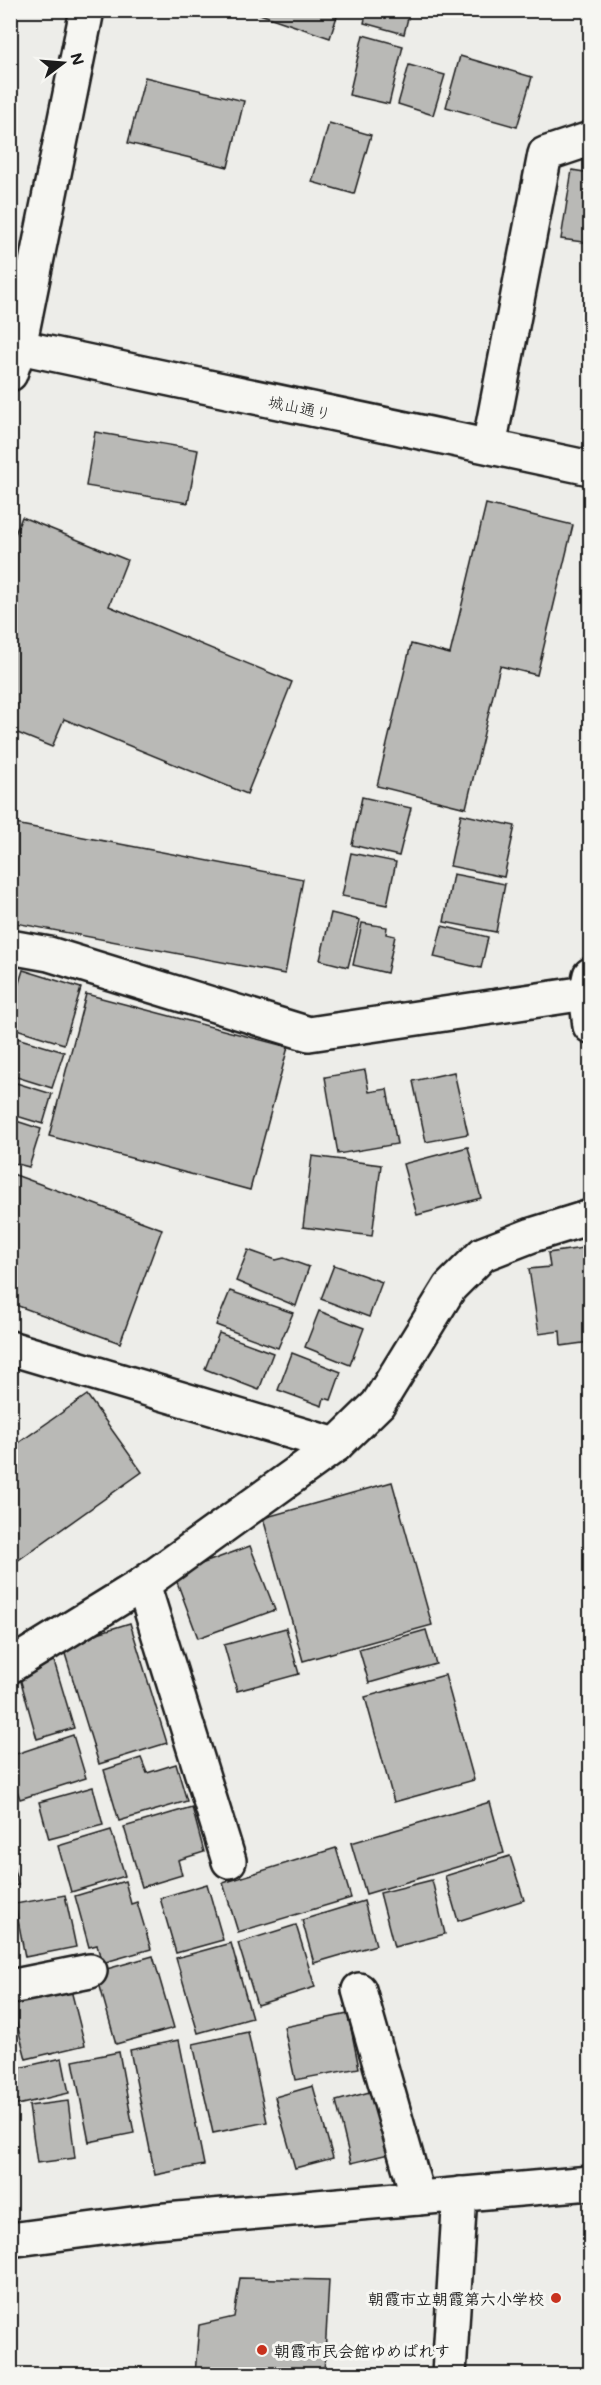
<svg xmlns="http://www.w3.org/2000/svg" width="601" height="2385" viewBox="0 0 601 2385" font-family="Mali,'Klee One',sans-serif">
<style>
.building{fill:#b9b9b6;stroke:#1c1c1c;stroke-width:1.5}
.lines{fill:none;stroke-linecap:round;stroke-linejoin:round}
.minor-casing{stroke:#1c1c1c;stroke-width:38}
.minor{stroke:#f6f6f2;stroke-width:33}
.poi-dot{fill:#c8321e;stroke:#f6f6f2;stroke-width:2}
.labels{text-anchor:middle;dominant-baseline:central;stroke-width:6;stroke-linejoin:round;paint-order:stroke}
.street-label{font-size:16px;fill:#1c1c1c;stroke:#f6f6f2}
.poi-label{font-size:16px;font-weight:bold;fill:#1c1c1c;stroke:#f6f6f2;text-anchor:end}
</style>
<rect width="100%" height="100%" fill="#edede9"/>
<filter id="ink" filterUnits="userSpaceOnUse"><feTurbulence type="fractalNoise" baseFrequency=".0167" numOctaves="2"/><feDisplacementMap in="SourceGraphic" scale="12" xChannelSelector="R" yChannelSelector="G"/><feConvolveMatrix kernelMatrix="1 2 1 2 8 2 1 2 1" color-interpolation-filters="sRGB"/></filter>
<g filter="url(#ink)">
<!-- building -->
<g class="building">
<polygon points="248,10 339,10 330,38"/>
<polygon points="367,10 410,10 404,34 364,23"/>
<polygon points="363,35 403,46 389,104 349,95"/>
<polygon points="460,56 532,77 517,127 446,107"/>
<polygon points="409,65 445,75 433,115 398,104"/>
<polygon points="145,77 244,101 228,167 128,143"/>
<polygon points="329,123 371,135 354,194 312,182"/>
<polygon points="572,170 590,173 590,243 561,239"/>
<polygon points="95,432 198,450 188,503 86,486"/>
<polygon points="486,504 573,525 537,675 500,666 466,808 377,786 411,644 450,654"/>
<polygon points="22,517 127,560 109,606 292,682 247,794 64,719 52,747 10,730 10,546"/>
<polygon points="362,797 411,808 399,856 352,845"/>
<polygon points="461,814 515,826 504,877 450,866"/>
<polygon points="10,823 303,879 285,974 10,922"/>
<polygon points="351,853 396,862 387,905 342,896"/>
<polygon points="453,874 505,884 496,932 444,922"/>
<polygon points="331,913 360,920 348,967 320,960"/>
<polygon points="362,923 387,927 386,934 395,936 387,973 353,965"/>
<polygon points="442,926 488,937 481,968 434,957"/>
<polygon points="23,970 81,988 64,1044 10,1027 10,1002 13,1002"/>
<polygon points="86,994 288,1047 250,1190 49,1136"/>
<polygon points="10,1036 64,1052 52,1088 10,1075"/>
<polygon points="365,1070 369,1092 387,1089 397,1144 338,1154 325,1077"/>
<polygon points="454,1072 468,1134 426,1142 413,1081"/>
<polygon points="10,1081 52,1094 43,1124 10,1114"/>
<polygon points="10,1119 41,1129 29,1167 10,1162"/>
<polygon points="468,1147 481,1198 417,1215 403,1164"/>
<polygon points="312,1156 381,1165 372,1236 303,1227"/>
<polygon points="10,1173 162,1229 120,1343 10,1303"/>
<polygon points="590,1247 590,1342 561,1346 560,1331 539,1334 529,1269 550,1267 548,1253"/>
<polygon points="248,1250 276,1260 284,1258 309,1267 296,1306 236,1281"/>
<polygon points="334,1265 382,1282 369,1317 321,1299"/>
<polygon points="230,1291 293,1313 278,1348 216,1325"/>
<polygon points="319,1311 364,1328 350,1365 305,1347"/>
<polygon points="219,1333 273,1353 259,1390 205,1369"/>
<polygon points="292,1353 341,1372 331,1400 324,1398 322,1406 278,1390"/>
<polygon points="87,1395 142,1472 10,1566 10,1449"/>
<polygon points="392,1482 432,1625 303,1661 263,1518"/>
<polygon points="250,1546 275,1610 198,1638 174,1574"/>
<polygon points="130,1623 167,1743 99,1764 62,1644"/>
<polygon points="286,1628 299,1674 237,1691 224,1645"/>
<polygon points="426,1630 436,1664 369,1683 359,1649"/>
<polygon points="54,1661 74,1728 37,1739 18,1671"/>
<polygon points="445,1675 474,1780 394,1802 365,1697"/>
<polygon points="73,1735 86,1778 20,1799 10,1770 10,1756"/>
<polygon points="141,1758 147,1773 176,1764 187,1801 119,1821 104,1770"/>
<polygon points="93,1787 103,1825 49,1839 39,1802"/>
<polygon points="490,1802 504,1853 366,1894 351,1843"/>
<polygon points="192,1807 204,1852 178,1860 182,1875 142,1887 124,1827"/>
<polygon points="111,1830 125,1876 71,1892 58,1846"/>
<polygon points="336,1848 351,1898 238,1932 223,1883"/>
<polygon points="10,1854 18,1885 10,1887"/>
<polygon points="510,1856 524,1900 458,1921 445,1876"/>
<polygon points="432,1880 445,1934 394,1947 380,1893"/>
<polygon points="125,1881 131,1904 137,1902 151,1949 102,1963 97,1945 89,1947 75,1896"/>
<polygon points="207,1884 223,1940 176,1953 160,1898"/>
<polygon points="65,1895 76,1947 25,1957 15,1904"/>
<polygon points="364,1901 376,1945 314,1963 302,1920"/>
<polygon points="296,1925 315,1987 257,2005 238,1943"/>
<polygon points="231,1943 252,2018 198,2033 176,1958"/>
<polygon points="153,1956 174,2028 116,2044 96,1972"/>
<polygon points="71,1990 85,2045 26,2059 12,2005"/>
<polygon points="348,2014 359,2068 295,2080 284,2027"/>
<polygon points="248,2032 267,2122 213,2133 193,2044"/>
<polygon points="10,2035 15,2060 10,2061"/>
<polygon points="179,2040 204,2165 155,2175 130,2050"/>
<polygon points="119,2052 134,2133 89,2142 73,2061"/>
<polygon points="62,2058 69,2093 13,2106 10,2070"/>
<polygon points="313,2086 333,2158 295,2168 275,2097"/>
<polygon points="377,2090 393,2153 351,2163 336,2101"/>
<polygon points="68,2101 75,2158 37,2163 29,2106"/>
<polygon points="240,2278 329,2280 324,2374 195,2374 199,2325 234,2317"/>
</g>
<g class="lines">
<!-- minor casing -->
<g class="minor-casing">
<g id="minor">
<polyline points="10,345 590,468"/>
<polyline points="10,374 19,347 87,10"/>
<polyline points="489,446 545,154 590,139"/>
<polyline points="10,947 49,954 309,1034 586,993"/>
<polyline points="590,975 586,993 590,1026"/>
<polyline points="10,1348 336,1445"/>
<polyline points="143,1584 229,1861"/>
<polyline points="10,1666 143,1584 336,1445 378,1404 450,1287 483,1254 532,1235 590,1217"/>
<polyline points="10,1987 90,1971"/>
<polyline points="359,1990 418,2198"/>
<polyline points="10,2240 155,2221 590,2183"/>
<polyline points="449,2374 460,2194"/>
</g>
</g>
<!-- minor -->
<use href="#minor" class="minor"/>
</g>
</g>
<!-- markers -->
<g class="poi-dot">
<circle cx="556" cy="2298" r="6"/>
<circle cx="262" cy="2350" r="6"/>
</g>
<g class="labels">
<!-- street labels -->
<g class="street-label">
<text transform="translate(300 407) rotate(12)">城山通り</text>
</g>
<!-- poi labels -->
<g class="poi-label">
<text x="544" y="2298">朝霞市立朝霞第六小学校</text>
<text x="274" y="2350" text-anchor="start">朝霞市民会館ゆめぱれす</text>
</g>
</g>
<!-- margin -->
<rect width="601" height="2385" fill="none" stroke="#f6f6f2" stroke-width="36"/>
<rect x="18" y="18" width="565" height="2349" fill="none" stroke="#1c1c1c" stroke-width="2" filter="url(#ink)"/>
<!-- north arrow -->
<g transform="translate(63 63) rotate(74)" stroke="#f6f6f2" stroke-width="4.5" paint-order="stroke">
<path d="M0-4.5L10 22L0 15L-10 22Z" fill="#1c1c1c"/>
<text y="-9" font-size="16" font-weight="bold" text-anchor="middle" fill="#1c1c1c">N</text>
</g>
</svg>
